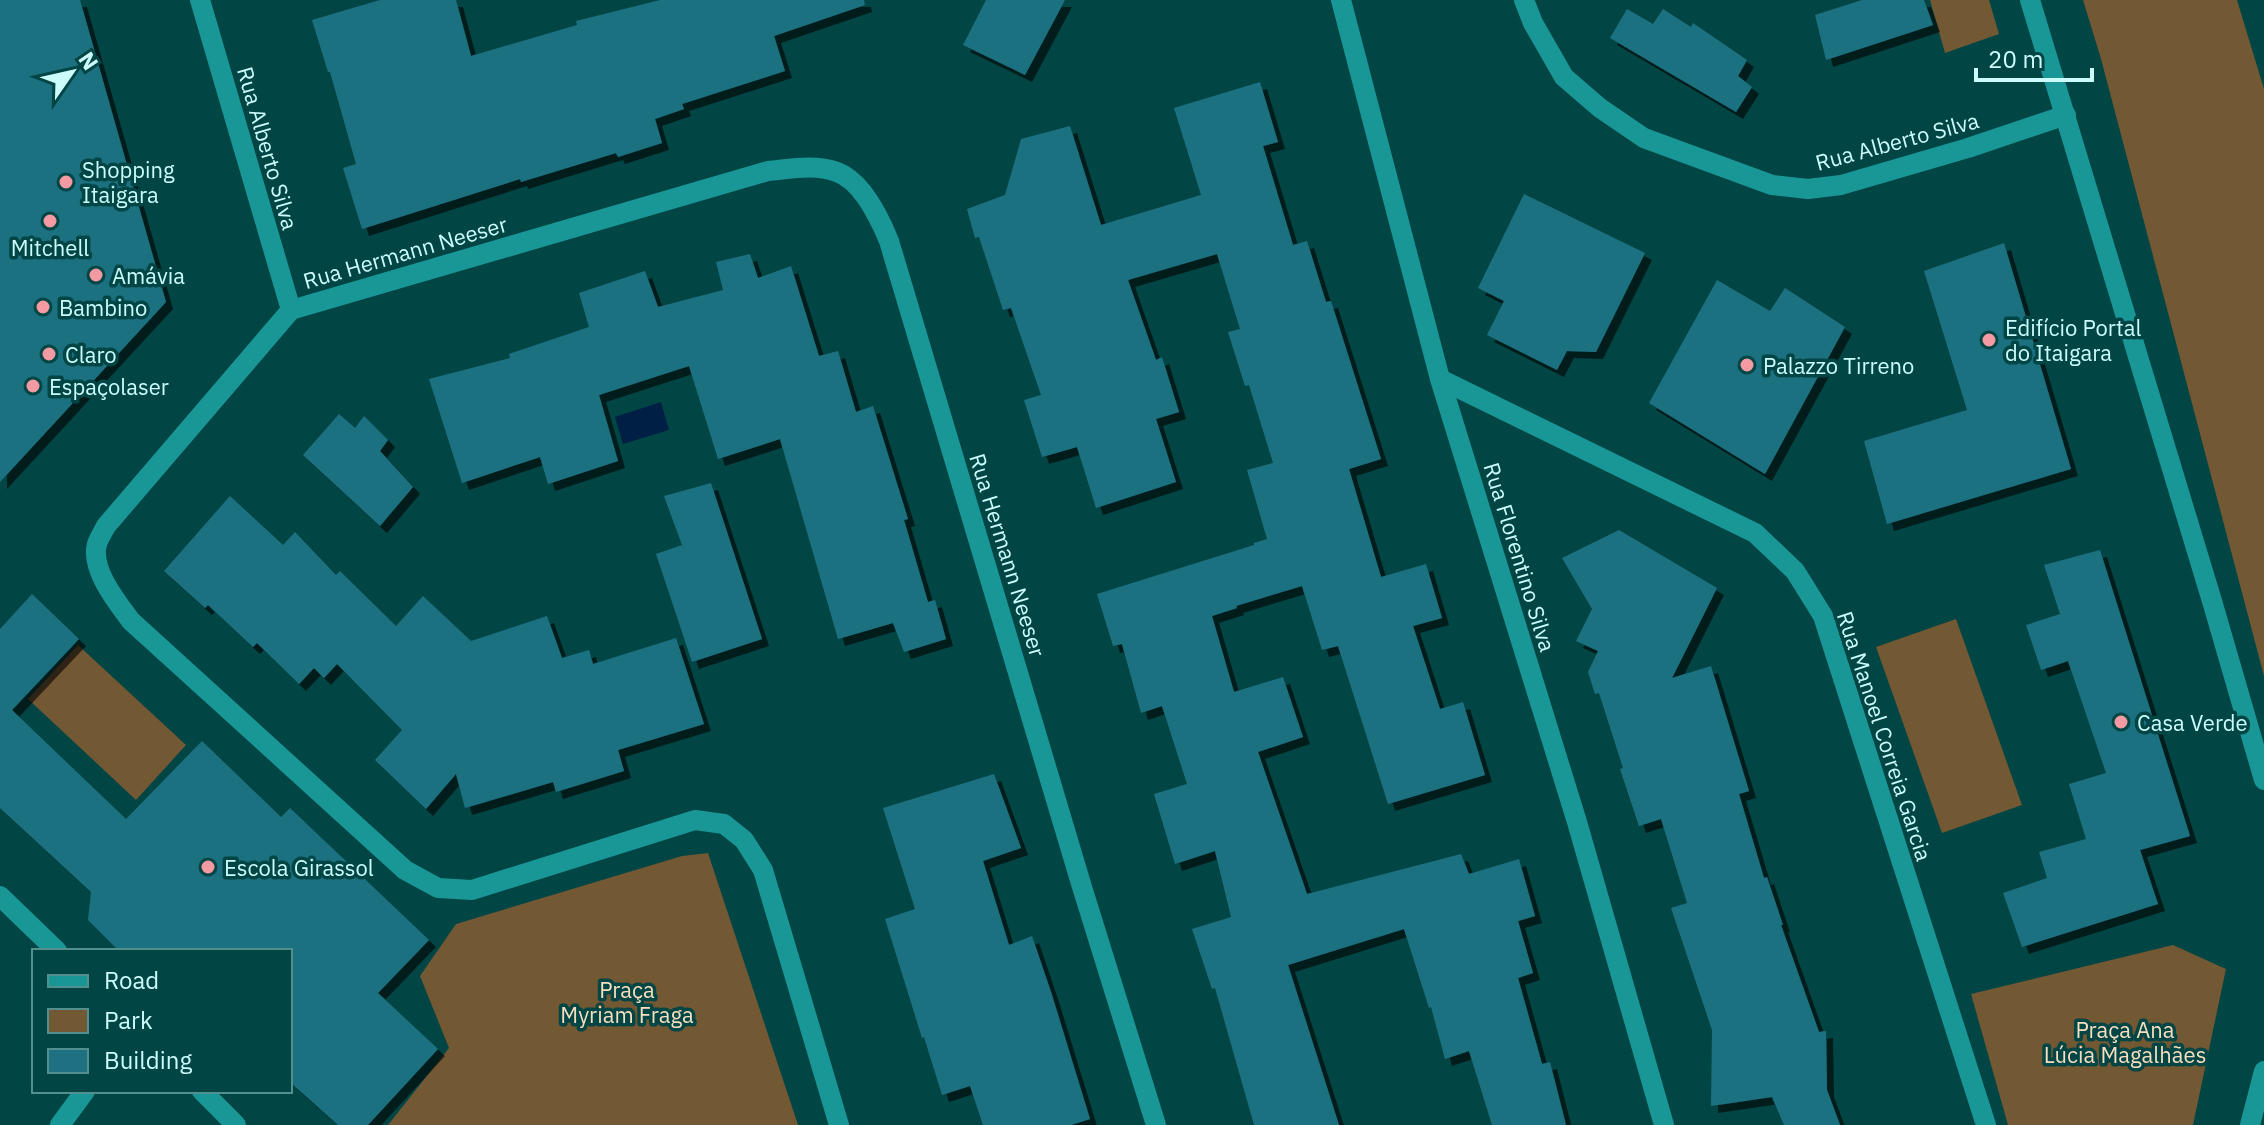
<svg xmlns="http://www.w3.org/2000/svg" width="2264" height="1125" viewBox="0 0 2264 1125" font-family="'IBM Plex Sans',sans-serif">
<style>
.green{fill:#735834}
.water{fill:#001f44}
.building{fill:#1f7181;filter:url(#shadow)}
.lines{fill:none;stroke-linecap:round;stroke-linejoin:round}
.minor{stroke:#199696;stroke-width:20}
.poi-dot{fill:#f49aa2;stroke:#014544;stroke-width:3}
.labels{text-anchor:middle;dominant-baseline:central;stroke-width:7;stroke-linejoin:round;paint-order:stroke}
.street-label{font-size:22px;fill:#ccfdfc;stroke:#014544}
.poi-label{font-size:22px;fill:#ccfdfc;stroke:#014544;text-anchor:start}
.park-label{font-size:22px;fill:#f9dfbf;stroke:#014544}
</style>
<defs>
<filter id="shadow"><feDropShadow dx="7" dy="7" stdDeviation="0" flood-color="#0009"/></filter>
</defs>
<rect width="100%" height="100%" fill="#014544"/>
<!-- green -->
<g class="green">
<polygon points="1930,0 1989,0 1999,34 1945,53"/>
<polygon points="2083,0 2237,0 2264,89 2264,676 2101,59"/>
<polygon points="1956,619 2022,805 1942,833 1876,647"/>
<polygon points="78,645 186,745 136,800 28,699"/>
<polygon points="708,853 798,1125 388,1125 449,1048 420,976 456,924 682,856"/>
<polygon points="2173,945 2226,969 2193,1125 2008,1125 1971,994"/>
</g>
<!-- water -->
<polygon class="water" points="661,402 669,430 623,444 615,417"/>
<!-- building -->
<g class="building">
<polygon points="0,0 80,0 166,302 0,482"/>
<polygon points="380,0 456,0 471,56 577,25 576,21 660,0 864,0 865,5 774,36 785,71 682,104 684,109 655,119 662,143 618,157 616,153 521,182 520,179 362,229 343,168 356,164 330,72 328,72 312,20"/>
<polygon points="986,0 1065,0 1025,75 963,45"/>
<polygon points="1862,0 1924,0 1933,25 1826,60 1815,15"/>
<polygon points="1627,9 1653,24 1663,9 1691,27 1693,23 1747,60 1738,76 1752,87 1736,112 1610,38"/>
<polygon points="1260,82 1278,142 1263,146 1293,245 1307,241 1326,302 1331,301 1381,459 1349,469 1381,577 1426,564 1442,618 1413,626 1440,709 1463,702 1485,775 1388,804 1338,646 1322,650 1302,586 1236,606 1237,608 1212,616 1234,692 1283,677 1303,737 1258,752 1307,894 1461,854 1469,874 1519,859 1535,916 1518,921 1533,973 1518,978 1542,1064 1550,1062 1566,1125 1492,1125 1469,1051 1445,1059 1431,1007 1429,1008 1404,929 1288,965 1339,1125 1254,1125 1215,988 1212,989 1192,929 1231,917 1215,851 1175,864 1154,794 1187,784 1162,706 1141,713 1122,644 1113,646 1097,594 1254,545 1254,543 1267,539 1247,470 1273,463 1249,385 1245,386 1228,332 1240,329 1217,254 1128,280 1156,360 1162,357 1179,412 1156,419 1176,482 1096,508 1077,447 1042,457 1024,400 1041,395 1011,308 1003,310 979,237 975,238 967,209 1005,195 1021,139 1070,126 1101,225 1201,195 1174,108"/>
<polygon points="1524,194 1645,253 1596,352 1567,351 1557,370 1487,335 1504,301 1478,288"/>
<polygon points="2004,243 2071,469 1887,524 1864,441 1967,410 1924,271"/>
<polygon points="750,254 758,278 791,266 819,356 838,351 856,412 873,406 908,519 904,520 928,602 935,600 946,639 904,652 893,623 838,639 780,439 718,459 689,366 599,395 618,461 548,484 540,457 462,483 429,379 510,358 509,354 589,327 579,293 645,271 658,307 723,290 716,262"/>
<polygon points="1717,280 1770,311 1785,288 1845,327 1765,474 1649,403"/>
<polygon points="339,414 355,428 364,416 388,440 380,451 413,487 380,526 303,455"/>
<polygon points="711,483 762,639 692,662 656,554 682,545 664,496"/>
<polygon points="230,496 283,545 295,532 336,575 340,571 396,626 423,596 471,641 547,616 562,658 589,650 593,664 676,638 704,724 618,750 624,771 556,792 553,782 465,808 456,774 426,809 375,760 402,730 337,664 324,678 314,668 299,684 257,643 253,647 208,605 205,608 164,571"/>
<polygon points="1619,530 1717,588 1672,678 1711,666 1749,791 1739,794 1764,878 1767,877 1783,925 1781,925 1819,1032 1826,1031 1827,1090 1840,1125 1784,1125 1772,1097 1711,1106 1712,1030 1671,908 1687,903 1661,819 1639,826 1620,769 1623,768 1599,693 1595,694 1588,672 1598,651 1576,641 1592,609 1562,558"/>
<polygon points="2100,550 2190,836 2140,850 2158,904 2022,947 2003,893 2047,878 2039,852 2086,839 2069,784 2106,773 2068,661 2041,670 2026,625 2060,614 2044,565"/>
<polygon points="32,594 79,639 12,710 126,819 202,741 281,817 290,808 429,940 378,993 438,1049 368,1125 338,1125 290,1082 290,951 119,951 88,920 91,892 0,808 0,629"/>
<polygon points="994,774 1021,848 983,861 1009,945 1032,936 1052,995 1090,1119 1071,1125 983,1125 970,1086 942,1095 924,1037 922,1038 885,919 915,909 883,808"/>
</g>
<g class="lines">
<!-- minor -->
<g class="minor">
<polyline points="200,0 291,310"/>
<polyline points="1341,0 1440,379 1577,822 1664,1125"/>
<polyline points="1524,0 1533,23 1564,77 1600,108 1644,138 1772,185 1808,189 1841,185 1968,148 2066,115"/>
<polyline points="2030,0 2212,601 2264,780"/>
<polyline points="1440,379 1755,533 1795,571 1823,616 1986,1125"/>
<polyline points="0,896 57,951"/>
<polyline points="202,1091 236,1125"/>
<polyline points="60,1125 85,1091"/>
<path d="M839 1125 763 870 744 840 724 824 695 820 472 890 438 888 405 870 131 621C117 602 90 569 97 544 99 538 103 532 106 526L291 310 768 171C790 169 815 164 837 172 862 181 880 219 889 241L1082 887 1156 1125"/>
<polyline points="2250,1125 2264,1071"/>
</g>
</g>
<!-- markers -->
<g class="poi-dot">
<circle cx="66" cy="182" r="8"/>
<circle cx="50" cy="221" r="8"/>
<circle cx="96" cy="275" r="8"/>
<circle cx="43" cy="307" r="8"/>
<circle cx="1989" cy="340" r="8"/>
<circle cx="49" cy="354" r="8"/>
<circle cx="1747" cy="365" r="8"/>
<circle cx="33" cy="386" r="8"/>
<circle cx="2121" cy="722" r="8"/>
<circle cx="208" cy="867" r="8"/>
</g>
<g class="labels">
<!-- street labels -->
<g class="street-label">
<text transform="translate(1897 141) rotate(-15)">Rua Alberto Silva</text>
<text transform="translate(268 148) rotate(74)">Rua Alberto Silva</text>
<text transform="translate(405 252) rotate(-16)">Rua Hermann Neeser</text>
<text transform="translate(1008 555) rotate(73)">Rua Hermann Neeser</text>
<text transform="translate(1520 557) rotate(73)">Rua Florentino Silva</text>
<text transform="translate(1885 736) rotate(72)">Rua Manoel Correia Garcia</text>
</g>
<!-- poi labels -->
<g class="poi-label">
<text x="82" y="169">Shopping<tspan x="82" dy="25">Itaigara</tspan></text>
<text x="50" y="247" text-anchor="middle">Mitchell</text>
<text x="112" y="275">Amávia</text>
<text x="59" y="307">Bambino</text>
<text x="2005" y="327">Edifício Portal<tspan x="2005" dy="25">do Itaigara</tspan></text>
<text x="65" y="354">Claro</text>
<text x="1763" y="365">Palazzo Tirreno</text>
<text x="49" y="386">Espaçolaser</text>
<text x="2137" y="722">Casa Verde</text>
<text x="224" y="867">Escola Girassol</text>
</g>
<!-- park labels -->
<g class="park-label">
<text x="627" y="989">Praça<tspan x="627" dy="25">Myriam Fraga</tspan></text>
<text x="2125" y="1029">Praça Ana<tspan x="2125" dy="25">Lúcia Magalhães</tspan></text>
</g>
</g>
<!-- legend -->
<rect x="32" y="949" width="260" height="144" fill="#014544" stroke="#528f8e" stroke-width="2"/>
<rect x="48" y="975" width="40" height="12" fill="#199696" stroke="#528f8e" stroke-width="2"/>
<text x="104" y="989" font-size="24" fill="#ccfdfc">Road</text>
<rect x="48" y="1009" width="40" height="24" fill="#735834" stroke="#528f8e" stroke-width="2"/>
<text x="104" y="1029" font-size="24" fill="#ccfdfc">Park</text>
<rect x="48" y="1049" width="40" height="24" fill="#1f7181" stroke="#528f8e" stroke-width="2"/>
<text x="104" y="1069" font-size="24" fill="#ccfdfc">Building</text>
<!-- north arrow -->
<g transform="translate(72 72) rotate(56)" stroke="#014544" stroke-width="6" paint-order="stroke">
<path d="M0-6L14 30L0 20L-14 30Z" fill="#ccfdfc"/>
<text y="-12" font-size="22" font-weight="bold" text-anchor="middle" fill="#ccfdfc">N</text>
</g>
<!-- scale -->
<path d="M1976 68v12h116v-12" fill="none" stroke="#ccfdfc" stroke-width="4"/>
<text x="1988" y="68" font-size="24" fill="#ccfdfc" stroke="#014544" stroke-width="6" paint-order="stroke">20 m</text>
</svg>
